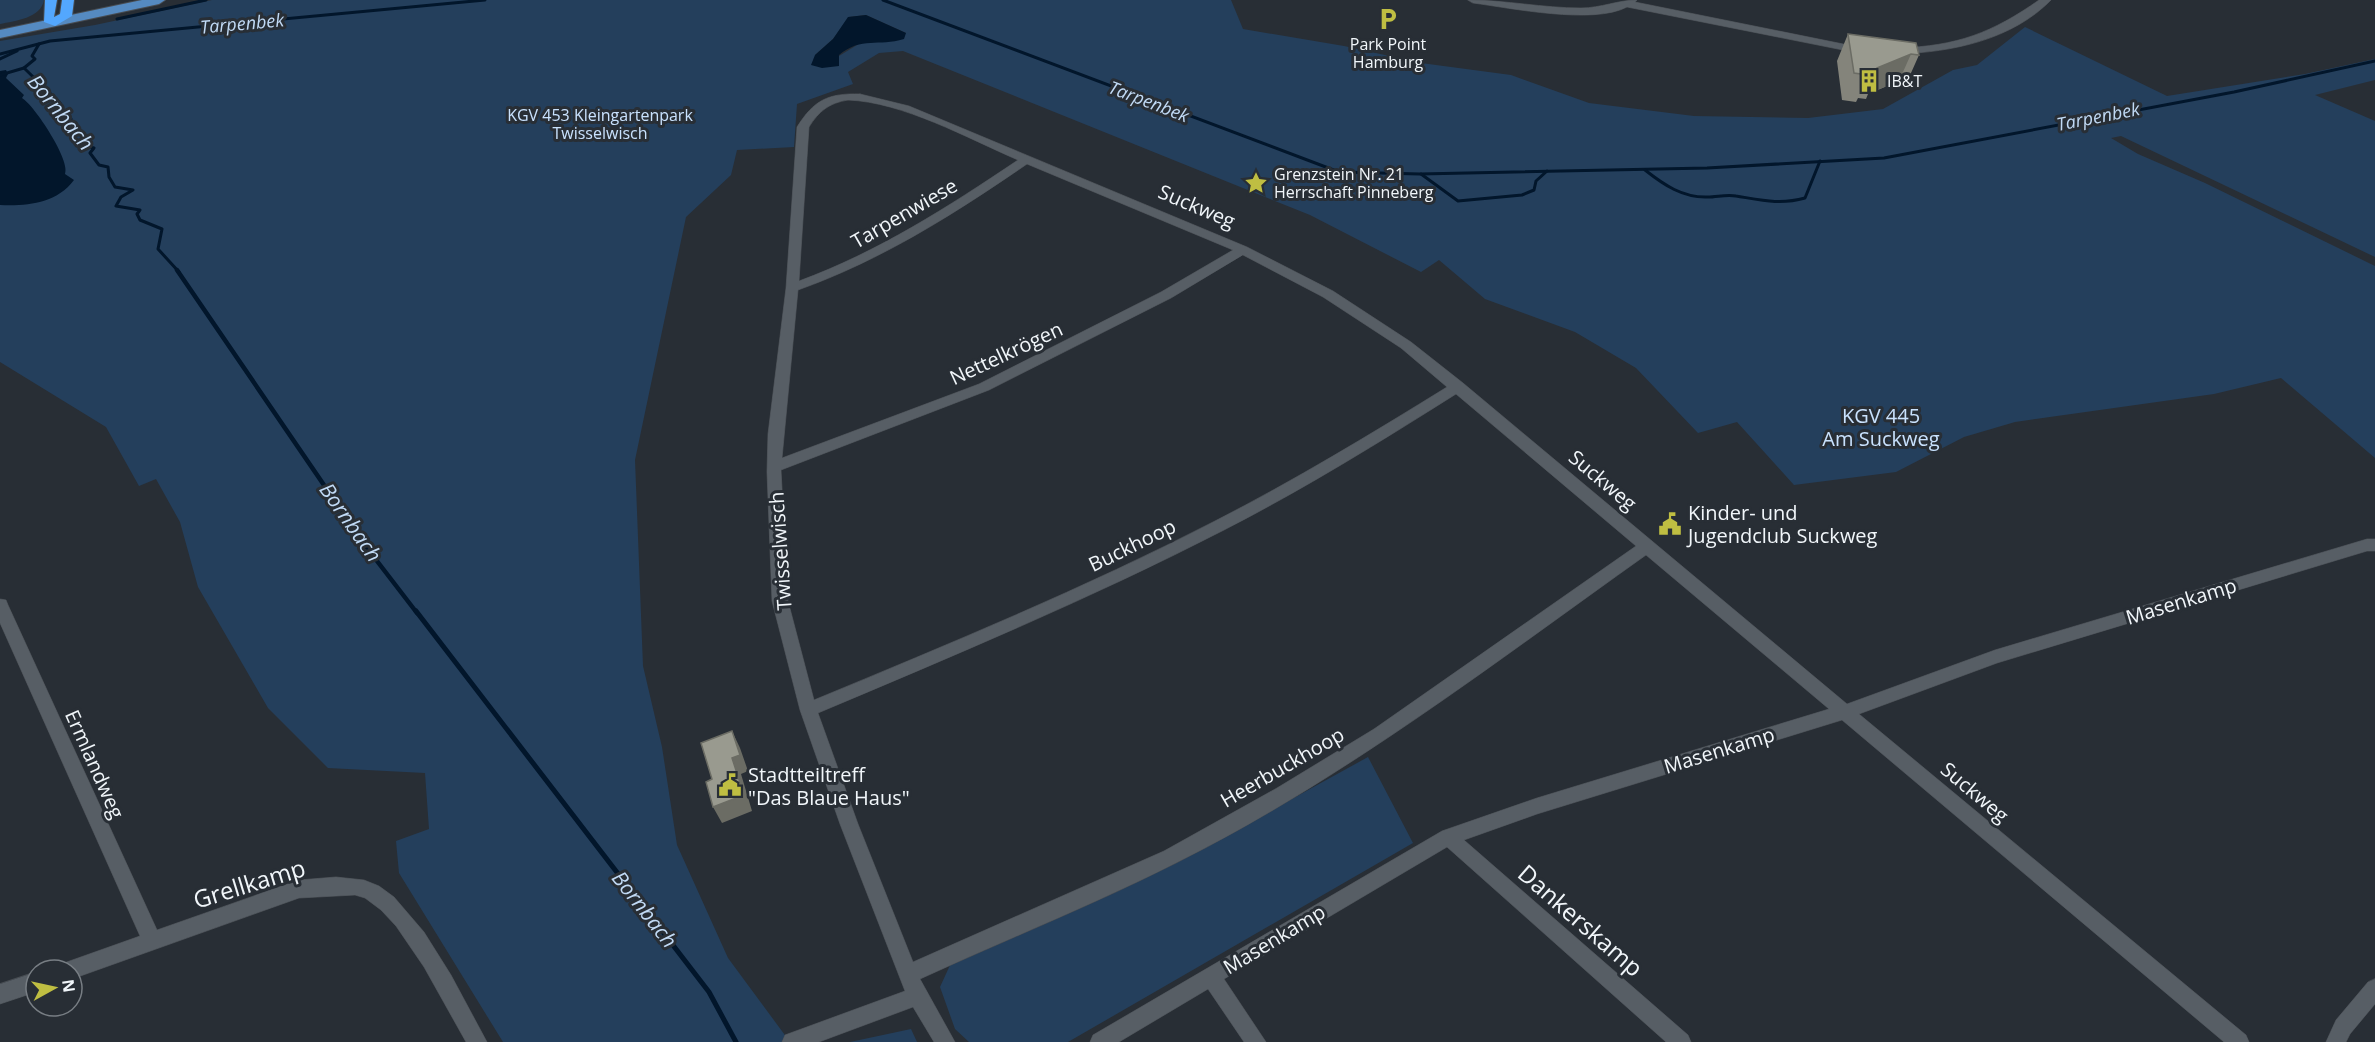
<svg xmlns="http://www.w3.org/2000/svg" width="2375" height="1042" viewBox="0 0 2375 1042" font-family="'Open Sans',sans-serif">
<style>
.green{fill:#243f5c;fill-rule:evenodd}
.water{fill:#02162b}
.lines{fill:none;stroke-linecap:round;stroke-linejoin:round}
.stream-far2{stroke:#02162b;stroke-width:3}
.stream-far1{stroke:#02162b;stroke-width:4.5}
.stream{stroke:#02162b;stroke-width:5}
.minor-casing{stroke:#474c52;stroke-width:1}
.major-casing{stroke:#474c52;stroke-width:2}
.highway-casing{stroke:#474c52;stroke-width:2}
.minor{fill:#575e65;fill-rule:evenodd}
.major{fill:#558ac1;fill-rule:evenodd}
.highway{fill:#53a7fe;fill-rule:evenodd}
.wall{fill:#84847b}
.shaded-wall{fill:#6b6c64}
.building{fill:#999a8f;stroke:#6b6c64;stroke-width:1.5}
.labels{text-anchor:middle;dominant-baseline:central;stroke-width:6;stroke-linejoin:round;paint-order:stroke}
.far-poi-label{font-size:16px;fill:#f1f6fa;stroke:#282e35;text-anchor:start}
.far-park-label{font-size:16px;fill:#c9e2fe;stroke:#282e35}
.far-water-label{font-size:18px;font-style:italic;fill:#c1daf5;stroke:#282e35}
.street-label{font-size:20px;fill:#f1f6fa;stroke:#282e35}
.park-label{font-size:20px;fill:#c9e2fe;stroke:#282e35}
.poi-label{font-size:20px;fill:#f1f6fa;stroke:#282e35;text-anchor:start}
.water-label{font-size:21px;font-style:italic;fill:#c1daf5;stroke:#282e35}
.near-street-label{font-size:24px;fill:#f1f6fa;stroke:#282e35}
</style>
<rect width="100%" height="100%" fill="#282e35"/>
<!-- green -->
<g class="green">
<path d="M0 0H44C41 18 15 21 0 24Z"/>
<path d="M212 0H1231L1243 29 1344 46 1421 63 1511 75 1589 103 1694 116 1808 118 1883 109 1953 70 1977 65 2025 27 2167 96 2305 74 2375 59V80L2315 95 2375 121V257L2121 136 2111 138 2138 154 2205 183 2375 266V458L2281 378 2214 394 2015 422 1964 437 1896 472 1794 485 1737 422 1698 433 1636 368 1575 332 1485 299 1439 260 1421 272 1310 215 903 51 879 53 848 72 853 84 797 104 794 147 737 150 731 175 686 217 635 460 643 666 662 747 677 845 728 958 790 1042H503L399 873 396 841 429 829 425 773 328 768 268 708 198 587 180 522 156 479 139 486 106 427 0 362V41L95 25ZM866 15 906 33 873 42H862L839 56 815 55 833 39 849 17Z"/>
<polygon points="1368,757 1413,843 1068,1042 969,1042 955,1029 940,987 951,963 1176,863"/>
<polygon points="911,1029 917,1042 850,1042"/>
</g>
<!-- water -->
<g class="water">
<path d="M866 15 906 33 904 39C878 47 862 36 839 55V66L822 68 811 65 815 55 833 39 848 17Z"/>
<path d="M6 70 8 74 6 78 24 95 22 98C35 106 71 161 65 174L74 180C56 204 27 206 0 205V71Z"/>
</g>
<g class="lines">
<!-- stream-far2 -->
<g class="stream-far2">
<polyline points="883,0 1339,172 1420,174 1707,168 1884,158 2234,92 2375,61"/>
<polyline points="117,19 206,0"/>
<polyline points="0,54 50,41 485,0"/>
<polyline points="0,59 17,51"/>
<polyline points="24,68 35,59 32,56 39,44"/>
<polyline points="0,75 24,68 60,103 61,113 71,119 70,126 85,137 82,145 94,148 90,153 99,165 108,167 109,177 115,187 133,190 121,197 116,206 140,210 137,214 140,220 162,229 158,249 179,272"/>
<path d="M1645 170C1664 185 1683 198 1708 197 1717 197 1727 194 1736 196 1761 200 1780 205 1805 198L1820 161"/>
<polyline points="1421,174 1458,201 1522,195 1534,190 1536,181 1547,171"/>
</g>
<!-- stream-far1 -->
<polyline class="stream-far1" points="177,270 367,548 417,613"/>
<!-- stream -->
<polyline class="stream" points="416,611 709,992 736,1042"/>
<!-- minor casing -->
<g class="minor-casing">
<g id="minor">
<path d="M1468 0C1506 0 1543 8 1581 8 1601 8 1618 0 1637 0L1635 2 1863 48 1868 51 1863 54 1627 7C1593 25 1511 8 1473 3Z"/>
<path d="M2039 0H2051C2012 40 1952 52 1899 54L1894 51 1899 48C1957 46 1992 33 2039 0Z"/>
<path d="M860 94 909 106 1247 247 1333 291 1411 342 1463 383 1847 704 1995 650 2367 539H2375V551H2367L1997 663 1859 714 2246 1035 2249 1042H2224L1842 720 1537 814 1464 840 1688 1035 1691 1042H1666L1447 847 1224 979 1266 1042H1244L1208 989 1119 1042H1090L1093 1035 1442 831 1537 798 1829 709 1646 555C1494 663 1344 779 1176 863 1093 905 1005 940 920 979L955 1042H934L913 1007 819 1042H782L785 1035 905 991 840 824 800 710 772 601 767 472 768 434 786 288 797 127C814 100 828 93 860 94ZM848 100C903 102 967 138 1018 160 948 207 878 252 799 281L809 127C819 111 829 103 848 100ZM1027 164 1233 250 1161 292 979 384 782 458 798 290C882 260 954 214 1027 164ZM1243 255 1323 297 1401 348 1447 387C1371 434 1295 480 1215 521 1085 588 949 644 814 700L788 601 781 470 989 390 1171 298ZM1456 394 1636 546 1374 729 1277 788 1164 851 913 962 858 824 818 713C955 655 1092 598 1224 530 1304 489 1380 442 1456 394Z"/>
<polygon points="0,599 6,600 8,605 157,930 299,880 336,877 364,880 379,886 394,897 424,932 451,975 487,1042 466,1042 424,967 396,926 381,910 365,898 355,895 299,898 72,979 72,970 61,970 64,963 140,936 0,623"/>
<polygon points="36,972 36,992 0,1004 0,984"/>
<polygon points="2375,979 2375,1004 2350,1034 2346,1042 2326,1042 2336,1020 2368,982"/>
</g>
</g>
<!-- major casing -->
<g class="major-casing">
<polygon id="major" points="142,0 165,0 159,4 0,38 0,30"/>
</g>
<!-- highway casing -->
<g class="highway-casing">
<polygon id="highway" points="45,0 57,0 54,17 60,14 62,0 74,0 72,16 55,26 44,22"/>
</g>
<!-- minor -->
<use href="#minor" class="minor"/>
<!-- major -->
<use href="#major" class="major"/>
<!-- highway -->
<use href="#highway" class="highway"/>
</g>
<!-- wall -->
<polygon class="wall" points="1848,34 1919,55 1907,82 1899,81 1868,94 1866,99 1858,98 1856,102 1842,100 1837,61"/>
<!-- shaded-wall -->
<g class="shaded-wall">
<polygon points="1911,54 1899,81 1868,94 1878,72 1877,68"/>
<polygon points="732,731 740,748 748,771 741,774 752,811 722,823 713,807 732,758"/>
</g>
<!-- building -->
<g class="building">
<polygon points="1848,34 1916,43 1919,55 1911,54 1877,68 1878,72 1867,71 1868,75 1854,73"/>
<polygon points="732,731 740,755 732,758 744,795 713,807 706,782 712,779 701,743"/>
</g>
<!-- icons -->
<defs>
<g id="parking-bare" transform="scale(1.8)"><path d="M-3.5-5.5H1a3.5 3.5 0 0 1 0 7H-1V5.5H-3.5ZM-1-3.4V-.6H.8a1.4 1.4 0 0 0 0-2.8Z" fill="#bfbe42" stroke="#282e35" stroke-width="2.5" paint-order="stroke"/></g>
<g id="building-bare" transform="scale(1.8)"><path d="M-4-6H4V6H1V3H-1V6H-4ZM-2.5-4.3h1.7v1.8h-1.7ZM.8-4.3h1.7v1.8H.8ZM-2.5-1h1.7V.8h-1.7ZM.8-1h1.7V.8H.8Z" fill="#bfbe42" stroke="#282e35" stroke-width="2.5" paint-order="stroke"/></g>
<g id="sight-bare" transform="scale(1.8)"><path d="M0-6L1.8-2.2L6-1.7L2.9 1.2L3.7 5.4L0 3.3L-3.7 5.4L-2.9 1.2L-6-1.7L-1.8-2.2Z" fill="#bfbe42" stroke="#282e35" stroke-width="2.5" paint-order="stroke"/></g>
<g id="civic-bare" transform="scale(1.8)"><path d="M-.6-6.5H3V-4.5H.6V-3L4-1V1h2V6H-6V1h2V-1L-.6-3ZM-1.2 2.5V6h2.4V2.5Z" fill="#bfbe42" stroke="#282e35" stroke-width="2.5" paint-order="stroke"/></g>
</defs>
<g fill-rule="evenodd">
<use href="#parking-bare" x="1388" y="19"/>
<use href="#building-bare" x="1869" y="81"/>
<use href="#sight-bare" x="1256" y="183"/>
<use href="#civic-bare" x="1670" y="524"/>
<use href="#civic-bare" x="730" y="785"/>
</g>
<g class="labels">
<!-- far-poi labels -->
<g class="far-poi-label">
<text x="1388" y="44" text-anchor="middle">Park Point<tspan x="1388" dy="18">Hamburg</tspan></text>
<text x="1887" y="81">IB&amp;T</text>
<text x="1274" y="174">Grenzstein Nr. 21<tspan x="1274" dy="18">Herrschaft Pinneberg</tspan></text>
</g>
<!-- far-park labels -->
<g class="far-park-label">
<text x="600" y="115">KGV 453 Kleingartenpark<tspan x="600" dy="18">Twisselwisch</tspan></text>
</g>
<!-- far-water labels -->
<g class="far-water-label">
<text transform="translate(242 23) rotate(-5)">Tarpenbek</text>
<text transform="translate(1149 101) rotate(21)">Tarpenbek</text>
<text transform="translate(2098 116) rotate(-11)">Tarpenbek</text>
</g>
<!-- street labels -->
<g class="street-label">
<text transform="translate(1197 206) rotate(23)">Suckweg</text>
<text transform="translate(904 213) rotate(-30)">Tarpenwiese</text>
<text transform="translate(1006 353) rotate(-25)">Nettelkrögen</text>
<text transform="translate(1603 480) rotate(40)">Suckweg</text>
<text transform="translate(1132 545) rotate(-26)">Buckhoop</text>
<text transform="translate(780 551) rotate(-94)">Twisselwisch</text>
<text transform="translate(2181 601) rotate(-17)">Masenkamp</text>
<text transform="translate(1719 750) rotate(-17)">Masenkamp</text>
<text transform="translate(95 764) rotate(66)">Ermlandweg</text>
<text transform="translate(1282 767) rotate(-30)">Heerbuckhoop</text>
<text transform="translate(1975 792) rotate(40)">Suckweg</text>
<text transform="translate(1274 939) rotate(-31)">Masenkamp</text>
</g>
<!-- park labels -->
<g class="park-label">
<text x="1881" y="415">KGV 445<tspan x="1881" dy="23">Am Suckweg</tspan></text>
</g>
<!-- poi labels -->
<g class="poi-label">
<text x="1688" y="512">Kinder- und<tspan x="1688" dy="23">Jugendclub Suckweg</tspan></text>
<text x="748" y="774">Stadtteiltreff<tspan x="748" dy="23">"Das Blaue Haus"</tspan></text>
</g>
<!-- water labels -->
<g class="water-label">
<text transform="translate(61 112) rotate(51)">Bornbach</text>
<text transform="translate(351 522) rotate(55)">Bornbach</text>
<text transform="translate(645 909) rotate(52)">Bornbach</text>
</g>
<!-- near-street labels -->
<g class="near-street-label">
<text transform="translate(249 883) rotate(-17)">Grellkamp</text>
<text transform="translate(1581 920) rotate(41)">Dankerskamp</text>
</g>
</g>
<!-- north arrow -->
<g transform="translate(54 988) rotate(82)"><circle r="28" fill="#282e35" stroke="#787e84" stroke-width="1.5"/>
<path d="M0-4.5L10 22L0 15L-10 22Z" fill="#bfbe42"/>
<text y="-9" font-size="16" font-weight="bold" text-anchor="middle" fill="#f1f6fa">N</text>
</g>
</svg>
